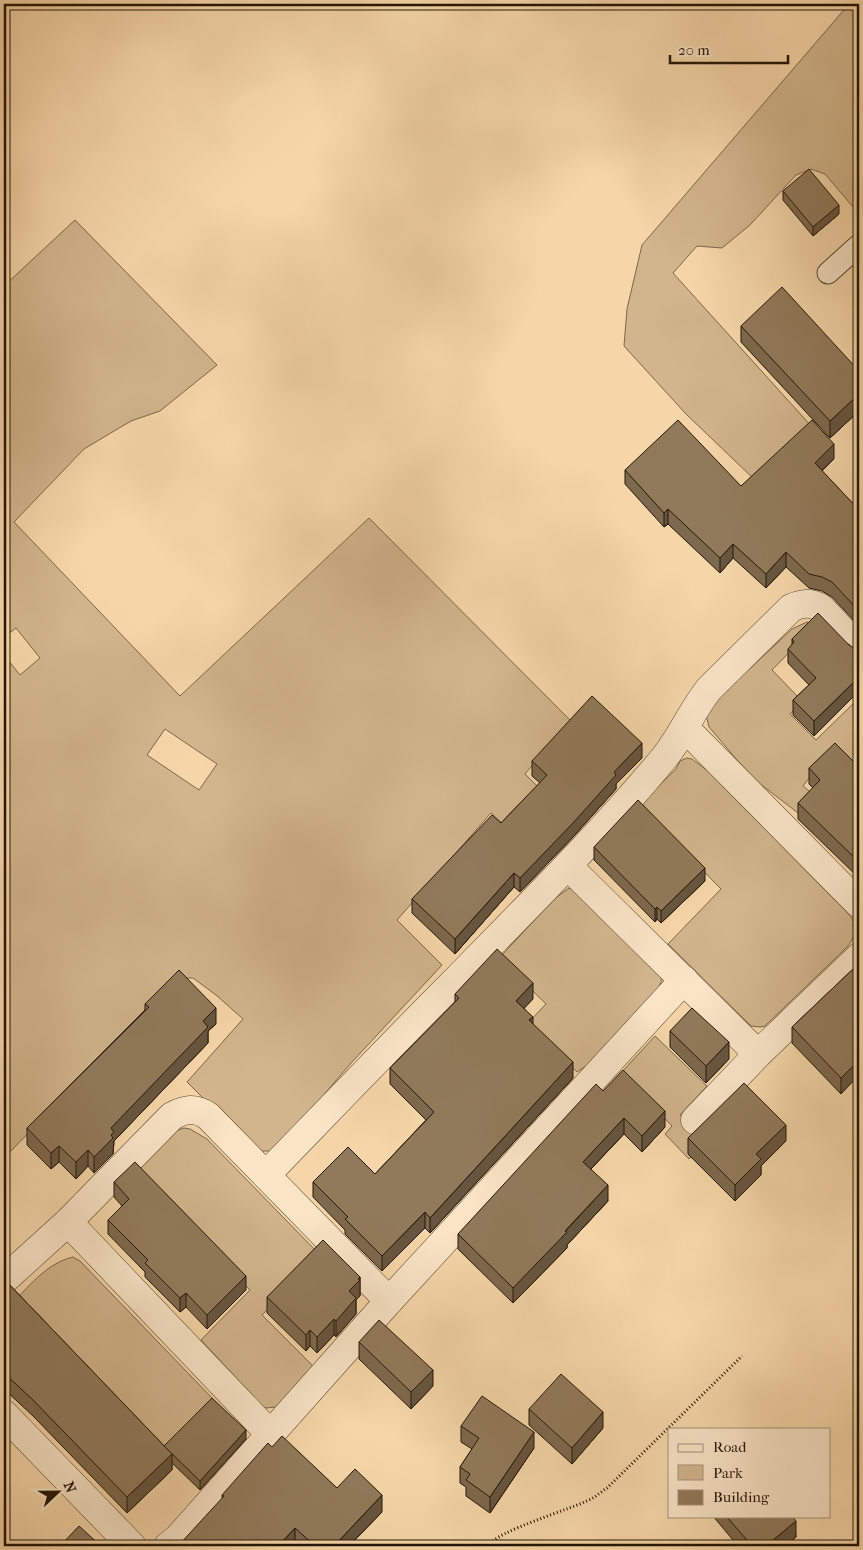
<svg xmlns="http://www.w3.org/2000/svg" width="863" height="1550" viewBox="0 0 863 1550" font-family="'IM FELL French Canon',serif">
<style>
.green{fill:#d2b58c;stroke:#7b6649;fill-rule:evenodd}
.lines{fill:none;stroke-linecap:round;stroke-linejoin:round}
.service-casing{stroke:#58462e;stroke-width:23}
.minor-casing{stroke:#58462e;stroke-width:29}
.path{stroke:#241606;stroke-width:3;stroke-dasharray:1 2.5;stroke-linecap:butt}
.service{stroke:#f9e4c6;stroke-width:21}
.minor{stroke:#f9e4c6;stroke-width:28}
.wall{fill:#7d694d;stroke:#241606}
.shaded-wall{fill:#66553f;stroke:#241606}
.building{fill:#917a5a;stroke:#241606}
</style>
<rect width="100%" height="100%" fill="#f6d6a8"/>
<filter id="stains"><feTurbulence type="fractalNoise" baseFrequency=".004" numOctaves="4"/><feColorMatrix values="0 0 0 0 .2 0 0 0 0 .09 0 0 0 0 .02 0 0 0 .5 -.17"/></filter>
<radialGradient id="worn" r=".72"><stop offset=".6" stop-color="#630" stop-opacity="0"/><stop offset="1" stop-color="#630" stop-opacity=".3"/></radialGradient>
<!-- green -->
<g class="green">
<polygon points="849,4 859,4 859,214 825,174 811,169 796,175 750,225 722,248 697,246 673,273 813,428 756,481 686,414 624,346 627,309 642,245"/>
<path d="M75 220 217 365 160 411 131 421 84 449 14 522 180 696 369 518 571 721 525 774 578 826 546 863 491 813 397 920 442 965 352 1062 285 1140 273 1151H256L187 1082 243 1019 216 995 193 978H180L4 1158V655L20 675 40 658 16 628 4 637V286ZM165 729 217 764 199 790 147 755Z"/>
<polygon points="807,622 815,626 772,670 803,702 790,714 816,740 859,698 859,771 813,773 803,786 815,796 798,813 759,783 737,760 709,727 706,714 710,706 792,629"/>
<path d="M687 758 692 759 708 771 847 912C858 924 857 936 846 948L765 1026 760 1027 751 1026 668 944 721 889 639 805 676 769 680 761Z"/>
<polygon points="569,888 574,890 660,975 662,980 657,991 595,1060 577,1072 527,1024 546,1004 502,961 502,955 554,899"/>
<polygon points="655,1036 707,1086 680,1115 705,1143 689,1159 665,1134 672,1126 621,1073"/>
<polygon points="184,1128 190,1129 207,1139 321,1256 262,1315 314,1367 276,1407 266,1408 262,1406 201,1340 250,1290 134,1171 175,1131"/>
<path d="M73 1257 80 1261 213 1399 188 1424 176 1465 15 1300C32 1283 48 1263 73 1257Z"/>
</g>
<g class="lines">
<!-- service casing -->
<g class="service-casing">
<polyline id="service" points="828,273 859,245"/>
</g>
<!-- minor casing -->
<g class="minor-casing">
<g id="minor">
<polyline points="685,728 859,904"/>
<polyline points="568,866 758,1054"/>
<polyline points="695,1120 758,1054 859,957"/>
<path d="M266 1175C330 1109 393 1043 458 978 528 906 600 835 664 758 682 736 692 710 709 689L791 608C802 603 810 602 821 608L859 648"/>
<polyline points="68,1222 271,1435"/>
<path d="M4 1280 68 1222 172 1116C185 1109 195 1107 208 1116L389 1301"/>
<polyline points="4,1414 132,1546"/>
<polyline points="168,1546 178,1538 389,1301 684,980"/>
</g>
</g>
<!-- path -->
<path class="path" d="M488 1546C496 1531 572 1509 591 1499 597 1496 602 1491 607 1488L742 1356"/>
<!-- service -->
<use href="#service" class="service"/>
<!-- minor -->
<use href="#minor" class="minor"/>
</g>
<!-- wall -->
<g class="wall">
<polygon points="783,191 839,214 813,236 783,200"/>
<polygon points="741,326 859,371 859,411 830,438 741,342"/>
<polygon points="834,459 822,471 859,510 859,626 832,597 822,591 809,588 786,567 766,588 733,558 720,573 668,524 664,527 625,484 625,470 741,486"/>
<polygon points="792,639 848,644 855,649 859,649 859,691 814,736 793,715 793,700 809,685 788,663 788,649 792,645"/>
<polygon points="642,758 616,784 616,789 573,837 520,892 514,887 455,954 412,913 412,899 501,823 540,783 532,776 532,761"/>
<polygon points="859,759 859,878 798,819 798,803 813,788 809,784 809,768 855,763"/>
<polygon points="594,847 705,881 661,923 657,919 655,922 594,860"/>
<polygon points="853,969 841,1094 792,1043 792,1027"/>
<polygon points="455,994 533,999 524,1008 533,1024 573,1078 430,1233 425,1228 382,1271 345,1234 345,1230 313,1197 313,1182 375,1174 426,1120 390,1084 390,1068 455,1003"/>
<polygon points="145,1004 216,1024 208,1031 208,1043 114,1141 113,1154 94,1173 88,1166 76,1179 59,1162 51,1169 27,1145 27,1128 145,1010"/>
<polygon points="670,1031 729,1059 706,1083 670,1047"/>
<polygon points="603,1091 665,1127 642,1152 624,1134 591,1169 608,1201 567,1245 567,1248 513,1303 458,1249 458,1234"/>
<polygon points="688,1138 786,1141 761,1166 761,1175 735,1201 688,1154"/>
<polygon points="114,1182 246,1290 207,1329 186,1307 180,1312 145,1277 145,1272 108,1234 108,1220 122,1206 114,1197"/>
<polygon points="360,1277 360,1296 356,1300 356,1314 336,1337 334,1335 317,1353 310,1346 306,1351 267,1313 267,1297"/>
<polygon points="4,1279 164,1446 246,1439 200,1490 172,1463 172,1470 127,1513 33,1416 4,1389"/>
<polygon points="359,1342 433,1386 411,1409 359,1359"/>
<polygon points="529,1409 603,1428 572,1464 529,1425"/>
<polygon points="461,1426 534,1448 490,1513 466,1496 466,1487 460,1483 460,1467 472,1449 461,1442"/>
<polygon points="272,1447 337,1488 382,1512 349,1546 297,1546 222,1498 222,1495"/>
<polygon points="713,1516 792,1516 796,1537 785,1546 738,1546"/>
</g>
<!-- shaded-wall -->
<g class="shaded-wall">
<polygon points="839,205 839,214 813,236 813,227"/>
<polygon points="859,394 859,411 830,438 830,421"/>
<polygon points="834,444 834,459 815,477 815,463"/>
<polygon points="668,509 668,524 664,527 664,513"/>
<polygon points="733,544 733,558 720,573 720,558"/>
<polygon points="786,552 786,567 766,588 766,574"/>
<polygon points="859,677 859,691 814,736 814,721"/>
<polygon points="642,743 642,758 616,784 616,789 573,837 520,892 520,878 614,772"/>
<polygon points="705,868 705,881 661,923 661,911"/>
<polygon points="514,873 514,887 455,954 455,939"/>
<polygon points="657,907 657,919 655,922 655,909"/>
<polygon points="533,983 533,999 516,1017 516,1001"/>
<polygon points="216,1008 216,1024 208,1031 208,1043 114,1141 113,1154 94,1173 94,1157 111,1128 203,1021"/>
<polygon points="533,1017 533,1032 529,1020"/>
<polygon points="729,1042 729,1059 706,1083 706,1066"/>
<polygon points="859,1060 859,1075 841,1094 841,1078"/>
<polygon points="573,1062 573,1078 430,1233 430,1218"/>
<polygon points="665,1111 665,1127 642,1152 642,1136"/>
<polygon points="624,1118 624,1134 583,1177 583,1162"/>
<polygon points="786,1125 786,1141 761,1166 761,1175 735,1201 735,1185 756,1154"/>
<polygon points="59,1146 59,1162 51,1169 51,1153"/>
<polygon points="88,1150 88,1166 76,1179 76,1162"/>
<polygon points="608,1185 608,1201 567,1245 567,1248 513,1303 513,1288"/>
<polygon points="425,1212 425,1228 382,1271 382,1256"/>
<polygon points="8,1223 8,1239 4,1244 4,1228"/>
<polygon points="246,1276 246,1290 207,1329 207,1315"/>
<polygon points="360,1277 360,1296 356,1300 356,1314 336,1337 336,1321 349,1291"/>
<polygon points="186,1293 186,1307 180,1312 180,1298"/>
<polygon points="334,1319 334,1335 317,1353 317,1337"/>
<polygon points="310,1330 310,1346 306,1351 306,1335"/>
<polygon points="433,1370 433,1386 411,1409 411,1392"/>
<polygon points="603,1412 603,1428 572,1464 572,1448"/>
<polygon points="246,1430 246,1439 200,1490 200,1481"/>
<polygon points="534,1432 534,1448 490,1513 490,1497"/>
<polygon points="172,1454 172,1470 127,1513 127,1497"/>
<polygon points="382,1495 382,1512 349,1546 334,1546"/>
<polygon points="796,1521 796,1537 785,1546 766,1546"/>
<polygon points="295,1528 295,1545 293,1546 278,1546"/>
</g>
<!-- building -->
<g class="building">
<polygon points="809,169 839,205 813,227 783,191"/>
<polygon points="782,287 859,371 859,394 830,421 741,326"/>
<polygon points="678,420 741,486 812,420 834,444 815,463 859,510 859,611 832,582 822,577 809,574 786,552 766,574 733,544 720,558 668,509 664,513 625,470"/>
<polygon points="818,613 848,644 855,649 859,649 859,677 814,721 793,700 816,678 788,649 794,642 792,639"/>
<polygon points="592,696 642,743 614,772 616,775 573,823 520,878 514,873 455,939 412,899 492,815 501,823 547,775 532,761"/>
<polygon points="835,743 855,763 859,759 859,862 798,803 820,780 809,768"/>
<polygon points="638,800 705,868 661,911 657,907 655,909 594,847"/>
<polygon points="497,949 533,983 516,1001 533,1017 529,1020 573,1062 430,1218 425,1212 382,1256 345,1219 348,1217 313,1182 348,1147 375,1174 434,1112 390,1068 459,998 455,994"/>
<polygon points="853,969 859,976 859,1060 841,1078 792,1027"/>
<polygon points="179,970 216,1008 203,1021 208,1027 111,1128 114,1132 111,1135 113,1138 94,1157 88,1150 76,1162 59,1146 51,1153 27,1128 149,1007 145,1004"/>
<polygon points="692,1008 729,1042 706,1066 670,1031"/>
<polygon points="623,1070 665,1111 642,1136 624,1118 583,1162 608,1185 565,1231 567,1232 513,1288 458,1234 596,1084 603,1091"/>
<polygon points="744,1083 786,1125 756,1154 761,1159 735,1185 688,1138"/>
<polygon points="135,1162 246,1276 207,1315 186,1293 180,1298 145,1263 148,1260 108,1220 129,1199 114,1182"/>
<polygon points="4,1219 8,1223 4,1228"/>
<polygon points="323,1240 360,1277 358,1279 360,1280 349,1291 356,1298 336,1321 334,1319 317,1337 310,1330 306,1335 267,1297"/>
<polygon points="4,1279 172,1454 127,1497 33,1400 4,1373"/>
<polygon points="379,1320 433,1370 411,1392 359,1342"/>
<polygon points="561,1374 603,1412 572,1448 529,1409"/>
<polygon points="482,1396 534,1432 490,1497 466,1480 470,1474 460,1467 479,1438 461,1426"/>
<polygon points="212,1398 246,1430 200,1481 164,1446"/>
<polygon points="282,1436 337,1488 355,1469 382,1495 334,1546 315,1546 295,1528 278,1546 178,1546 224,1496 222,1495 268,1443 272,1447"/>
<polygon points="726,1516 792,1516 796,1521 766,1546 752,1546"/>
<polygon points="79,1526 101,1546 60,1546"/>
</g>
<!-- margin -->
<rect width="863" height="1550" fill="none" stroke="#f6d6a8" stroke-width="20"/>
<rect x="5" y="5" width="853" height="1540" fill="none" stroke="#241606" stroke-width="2.5"/>
<rect x="10" y="10" width="843" height="1530" fill="none" stroke="#241606"/>
<!-- legend -->
<rect x="668" y="1428" width="162" height="90" fill="#f9e4c6" stroke="#a49279"/>
<rect x="678" y="1444" width="25" height="8" fill="#f9e4c6" stroke="#a49279"/>
<text x="713" y="1452" font-size="15" fill="#241606">Road</text>
<rect x="678" y="1465" width="25" height="15" fill="#d2b58c" stroke="#a49279"/>
<text x="713" y="1478" font-size="15" fill="#241606">Park</text>
<rect x="678" y="1490" width="25" height="15" fill="#917a5a" stroke="#a49279"/>
<text x="713" y="1502" font-size="15" fill="#241606">Building</text>
<!-- north arrow -->
<g transform="translate(58 1492) rotate(68)" stroke="#f9e4c6" stroke-width="4" paint-order="stroke">
<path d="M0-4L9 19L0 12L-9 19Z" fill="#241606"/>
<text y="-8" font-size="14" font-weight="bold" text-anchor="middle" fill="#241606">N</text>
</g>
<!-- scale -->
<path d="M670 55v8h118v-8" fill="none" stroke="#241606" stroke-width="2.5"/>
<text x="678" y="55" font-size="15" fill="#241606" stroke="#f9e4c6" stroke-width="4" paint-order="stroke">20 m</text>
<rect width="100%" height="100%" filter="url(#stains)"/>
<rect width="100%" height="100%" fill="url(#worn)"/>
</svg>
